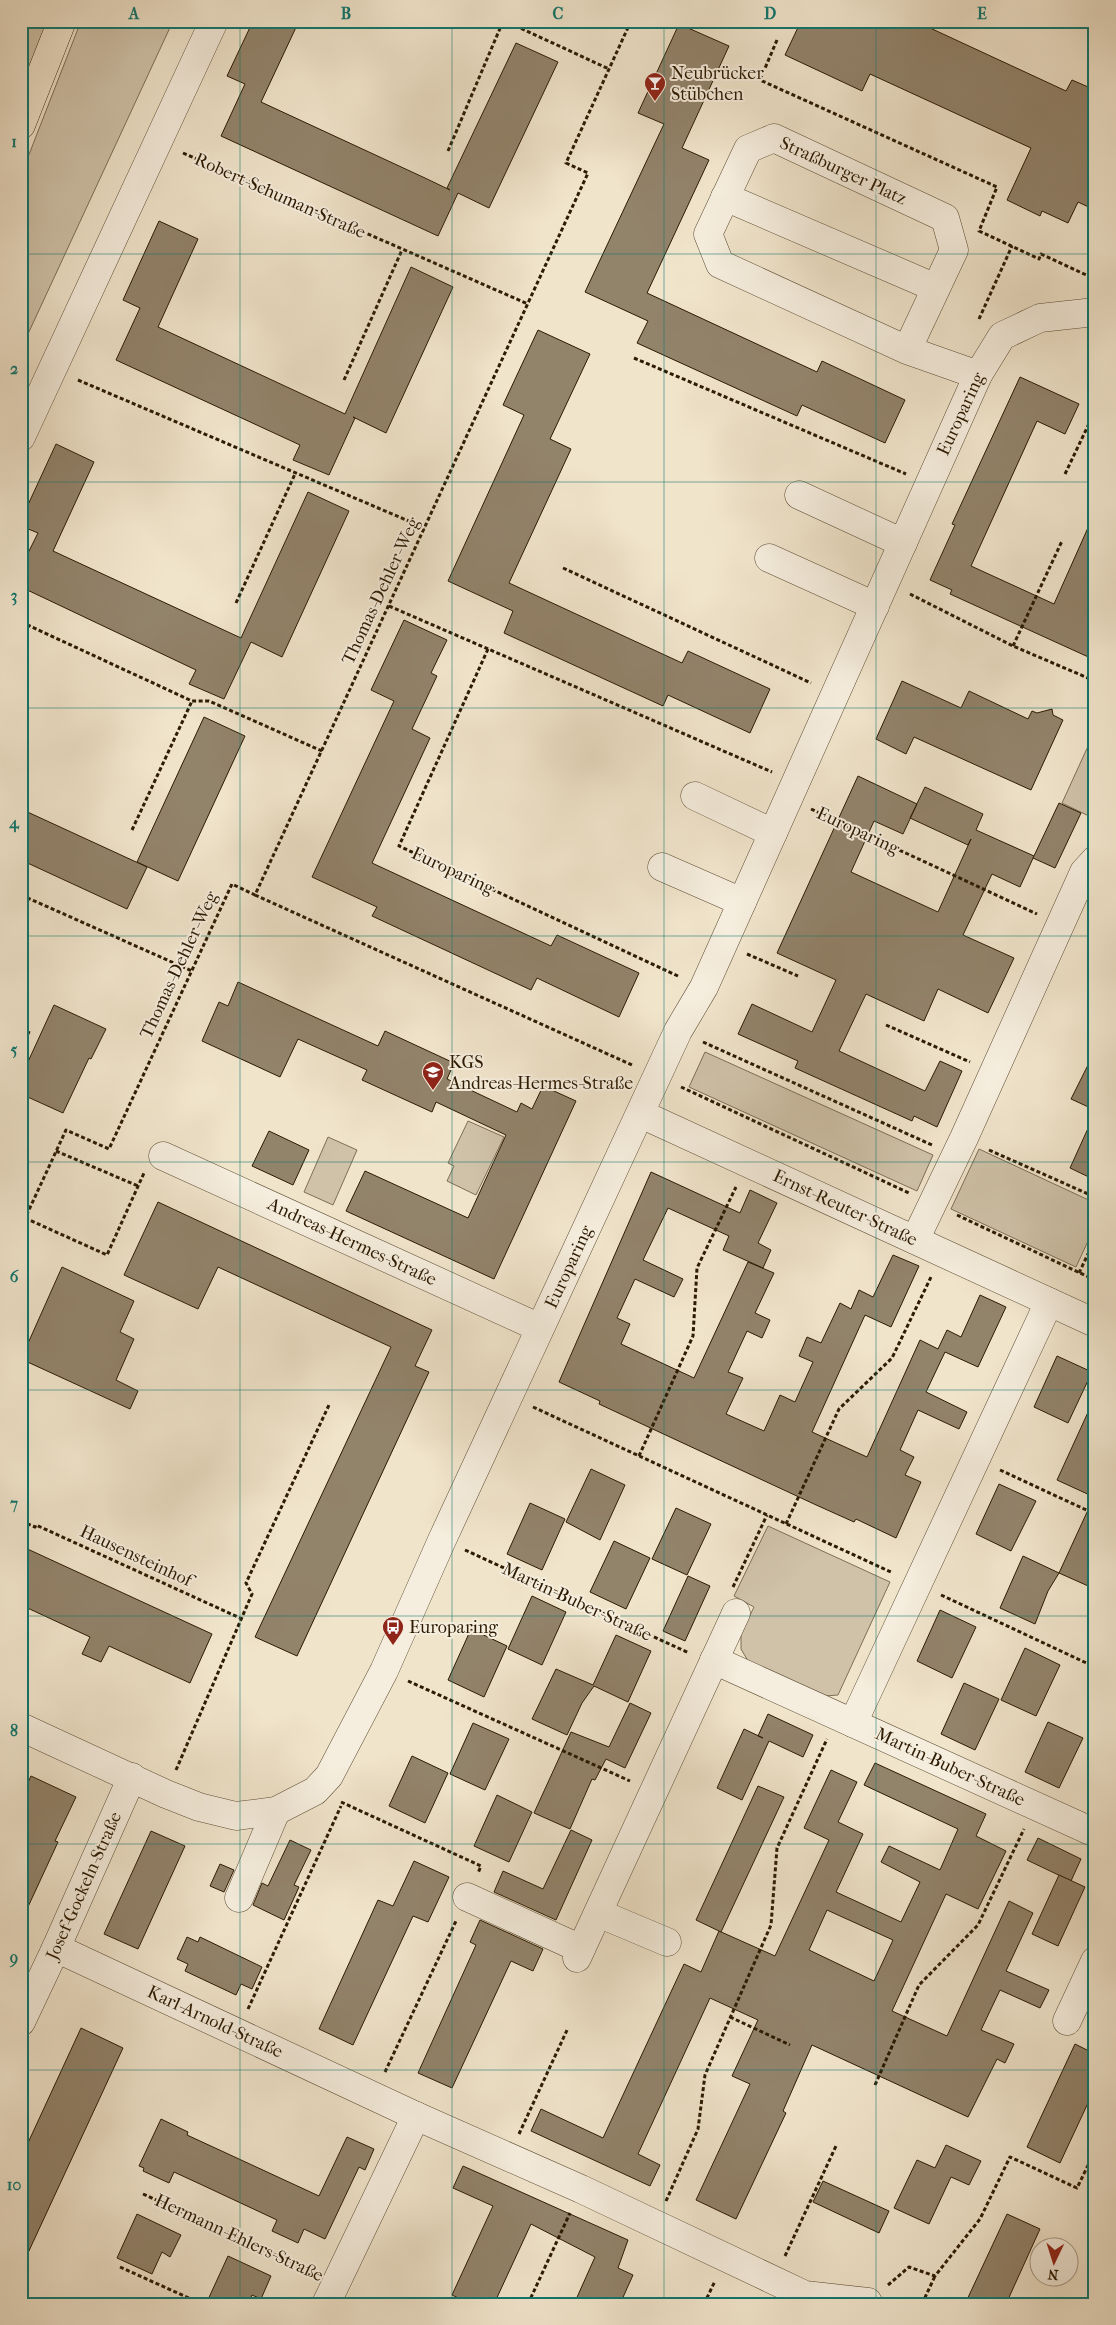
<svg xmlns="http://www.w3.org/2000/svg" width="1116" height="2325" viewBox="0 0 1116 2325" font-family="'IM FELL French Canon',serif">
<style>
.green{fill:#cfc2a9;stroke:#7e6e56}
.building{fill:#92836b;stroke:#2c1a02;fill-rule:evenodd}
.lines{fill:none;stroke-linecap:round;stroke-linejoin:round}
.minor-casing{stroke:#5d4c34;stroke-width:29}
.major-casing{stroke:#2c1a02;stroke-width:29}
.path{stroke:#2c1a02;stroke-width:3;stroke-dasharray:4 2.5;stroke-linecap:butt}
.minor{stroke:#f5eddd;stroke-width:28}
.major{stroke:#f0e4cb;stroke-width:28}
.grid{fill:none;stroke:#0f766e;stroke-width:1;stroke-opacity:0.55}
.labels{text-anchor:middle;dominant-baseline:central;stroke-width:4;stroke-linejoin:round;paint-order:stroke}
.poi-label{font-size:18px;fill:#2c1a02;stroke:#f5eddd;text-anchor:start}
.street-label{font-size:18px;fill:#2c1a02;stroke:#f5eddd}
.neatline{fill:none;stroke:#0f766e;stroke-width:2}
.grid-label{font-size:16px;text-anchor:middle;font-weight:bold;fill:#0f766e}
</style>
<rect width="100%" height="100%" fill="#f0e4cb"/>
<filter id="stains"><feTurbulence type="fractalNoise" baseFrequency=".004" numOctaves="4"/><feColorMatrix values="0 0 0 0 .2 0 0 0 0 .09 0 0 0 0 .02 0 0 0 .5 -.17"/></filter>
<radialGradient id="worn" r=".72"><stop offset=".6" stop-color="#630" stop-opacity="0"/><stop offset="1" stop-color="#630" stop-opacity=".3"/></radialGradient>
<!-- green -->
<g class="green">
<polygon points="26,21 50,21 21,98 21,34"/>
<polygon points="81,21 173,21 21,349 21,175"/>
<polygon points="1095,731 1095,819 1062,803"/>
<polygon points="705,1052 933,1155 917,1191 689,1087"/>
<polygon points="468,1121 504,1137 476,1195 447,1181 454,1166 448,1163"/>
<polygon points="328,1137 357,1150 333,1205 304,1192"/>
<polygon points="979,1149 1095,1203 1095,1226 1076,1267 951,1209"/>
<polygon points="768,1526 890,1582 838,1695 825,1696 748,1661 741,1649 741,1634 754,1607 734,1596"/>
</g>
<!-- building -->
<g class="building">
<polygon points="253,21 299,21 261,102 425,178 450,190 447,188 516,43 558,62 489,208 458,193 438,236 221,136 245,84 227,76"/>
<polygon points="801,21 915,21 1066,91 1072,80 1095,90 1095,210 1078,202 1068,223 1042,211 1040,216 1007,200 1031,148 870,74 862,91 785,55"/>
<polygon points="679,24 729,46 682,148 709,160 647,293 817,372 822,361 905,400 885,443 802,405 797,416 637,343 648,321 585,292 664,124 638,113"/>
<polygon points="159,221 198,239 158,327 345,414 411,267 453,287 386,433 353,417 355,418 329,475 293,460 300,445 116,360 140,308 123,300"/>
<polygon points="538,330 590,354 550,439 571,449 509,583 682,663 688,651 770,689 750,733 668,695 663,706 504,633 513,611 448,581 524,415 503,405"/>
<polygon points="1020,377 1079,404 1065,434 1037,421 971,566 1054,604 1095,512 1095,660 950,594 952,590 930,580 955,525 952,524"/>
<polygon points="56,444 94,462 53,551 241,638 308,492 349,511 282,657 251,642 224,699 189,684 196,670 21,587 21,567 38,533 21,526 21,520"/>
<polygon points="404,620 447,640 431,673 437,676 412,729 430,738 372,863 551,946 557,935 639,973 619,1017 537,978 531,990 372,916 377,907 312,877 394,701 371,690"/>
<polygon points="902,681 961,708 969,691 1028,719 1032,711 1037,713 1052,709 1053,715 1063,720 1031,790 914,737 906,754 876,739"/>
<polygon points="204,717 245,736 178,881 137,862"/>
<polygon points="858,776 917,804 903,834 874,821 851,872 938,912 971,839 968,845 910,818 925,787 983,814 976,830 1034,856 1020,887 992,874 963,935 1014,958 988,1013 938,989 924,1021 866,994 839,1051 925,1091 940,1061 962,1071 937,1127 914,1116 912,1121 795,1068 798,1061 738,1034 752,1004 812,1032 836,980 777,953"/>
<polygon points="1059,803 1081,813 1055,868 1033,858"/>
<polygon points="21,809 147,867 127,909 21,860"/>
<polygon points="238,982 378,1046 385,1031 454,1063 447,1079 517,1112 521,1103 532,1109 543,1086 576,1101 494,1279 346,1211 365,1171 468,1218 506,1135 436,1102 432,1112 362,1080 367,1070 298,1039 280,1077 202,1041 219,1002 228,1006"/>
<polygon points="54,1005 106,1029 91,1059 89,1058 63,1113 21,1094 21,1077"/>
<polygon points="1095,1051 1095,1110 1071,1099"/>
<polygon points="1095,1113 1095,1180 1070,1168"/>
<polygon points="269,1131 309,1150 293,1185 252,1166"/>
<polygon points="651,1172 740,1213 750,1190 777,1203 758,1243 771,1250 763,1268 723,1250 729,1236 668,1208 643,1260 683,1279 674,1297 635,1279 617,1318 630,1324 621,1344 694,1378 748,1262 774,1273 755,1313 770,1320 762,1338 747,1331 728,1372 743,1378 726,1414 764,1431 780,1395 795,1402 813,1362 799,1356 807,1337 821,1343 840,1303 851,1309 859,1290 873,1297 893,1255 919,1266 891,1327 865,1315 812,1432 867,1457 920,1340 938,1349 947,1330 961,1337 980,1295 1006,1307 978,1367 945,1352 926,1392 967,1412 959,1429 918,1410 900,1450 914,1457 905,1475 921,1482 896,1538 856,1519 854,1522 814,1504 599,1404 600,1401 559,1382"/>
<polygon points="158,1202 432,1330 415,1366 429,1372 297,1656 255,1637 391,1347 218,1267 198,1309 124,1275"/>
<polygon points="62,1267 134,1301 120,1332 134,1339 116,1380 138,1391 130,1409 21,1359"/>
<polygon points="1057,1356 1092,1372 1068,1423 1034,1407"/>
<polygon points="1095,1397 1095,1589 1059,1573 1094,1497 1057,1480"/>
<polygon points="591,1469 625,1485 600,1540 566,1522"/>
<polygon points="999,1484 1036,1501 1011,1551 976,1534"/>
<polygon points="530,1503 565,1519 542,1570 507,1554"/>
<polygon points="676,1508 711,1524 687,1575 652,1559"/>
<polygon points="614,1541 650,1558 626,1609 590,1592"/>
<polygon points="21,1546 212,1634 190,1683 109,1646 101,1662 82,1654 90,1637 21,1605"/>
<polygon points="1023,1556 1059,1573 1048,1591 1035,1624 1000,1608"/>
<polygon points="688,1576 710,1586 685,1641 663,1631"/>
<polygon points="532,1596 566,1612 542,1665 508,1649"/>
<polygon points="940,1610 976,1627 952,1678 917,1661"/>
<polygon points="471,1629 507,1646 484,1697 448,1680"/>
<polygon points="616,1635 651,1651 628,1702 594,1686 582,1703 567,1735 532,1719 556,1669 593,1685"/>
<polygon points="1025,1648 1060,1665 1036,1716 1001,1700"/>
<polygon points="964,1683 999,1699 975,1750 941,1734"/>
<polygon points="630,1703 651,1713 625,1768 606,1759 595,1780 592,1779 570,1829 534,1813 571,1732 609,1747"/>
<polygon points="768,1714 813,1735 803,1757 769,1741 742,1800 717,1788 744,1729 763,1738 758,1736"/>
<polygon points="1048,1722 1083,1738 1059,1788 1025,1772"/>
<polygon points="473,1723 509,1739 485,1790 450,1774"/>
<polygon points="412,1756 448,1773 425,1823 389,1806"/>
<path d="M875 1763 986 1814 976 1836 1006 1851 978 1909 946 1894 892 2011 947 2036 1009 1901 1033 1913 1006 1971 1049 1990 1040 2008 1000 1990 981 2030 1014 2044 1005 2063 997 2059 968 2117 812 2045 783 2111 786 2113 736 2219 696 2200 750 2084 732 2076 758 2020 710 1998 638 2154 660 2165 650 2186 531 2131 541 2109 603 2138 684 1964 701 1972 719 1931 775 1956 829 1840 804 1828 831 1770 857 1782 838 1822 863 1834 836 1892 901 1922 920 1882 881 1862 889 1846 940 1870 958 1829 864 1785ZM827 1910 893 1940 874 1981 809 1950Z"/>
<polygon points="31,1776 76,1797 55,1841 58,1842 21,1922 21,1817 28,1801 21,1798"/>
<polygon points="758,1786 784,1797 721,1932 696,1920"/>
<polygon points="497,1795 532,1812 509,1862 474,1846"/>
<polygon points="571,1830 592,1840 556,1920 494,1892 503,1871 543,1889"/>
<polygon points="151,1831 185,1846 138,1949 104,1934"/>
<polygon points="1038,1838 1081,1859 1071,1881 1027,1860"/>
<polygon points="290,1840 311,1850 294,1885 299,1887 284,1920 253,1905 262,1883 268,1886"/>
<polygon points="414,1861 449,1877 428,1922 413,1916 353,2045 319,2029 378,1900 393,1906"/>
<polygon points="220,1864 234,1870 224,1892 210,1886"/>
<polygon points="1059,1875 1085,1887 1058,1946 1032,1934"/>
<polygon points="480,1920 543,1949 533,1971 511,1961 452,2088 418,2073 476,1945 470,1942"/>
<polygon points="187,1937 198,1942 200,1937 262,1967 252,1989 241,1984 236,1995 185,1971 188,1964 177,1959"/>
<polygon points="81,2028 123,2048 21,2268 21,2158"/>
<polygon points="1075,2044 1095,2054 1095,2088 1060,2163 1027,2147"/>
<polygon points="161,2119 188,2132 187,2135 319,2196 347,2137 374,2149 365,2170 359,2167 325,2239 304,2229 298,2243 272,2231 277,2220 200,2184 174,2172 169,2183 143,2171 144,2168 139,2166"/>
<polygon points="946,2145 981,2161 969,2185 951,2177 929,2224 894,2208 917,2160 935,2168"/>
<polygon points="463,2166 628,2240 618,2268 633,2275 620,2304 574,2304 595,2257 531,2224 494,2304 471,2304 452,2295 493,2206 453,2188"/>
<polygon points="823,2181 889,2211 879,2233 813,2202"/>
<polygon points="137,2214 181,2235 170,2257 162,2252 152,2274 117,2258"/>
<polygon points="1007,2214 1040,2229 1006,2304 965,2304"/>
<polygon points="228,2256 271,2276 261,2299 252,2295 248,2304 206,2304"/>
</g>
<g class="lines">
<!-- minor casing -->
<g class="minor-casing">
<g id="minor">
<polyline points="725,197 936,288"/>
<polyline points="907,350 954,250 945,218 774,138 748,149 708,234 720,264 907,350 978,375"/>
<polyline points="21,437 214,21"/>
<polyline points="799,495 903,543"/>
<polyline points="769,558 875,606"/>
<polyline points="695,796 773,833"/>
<polyline points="662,867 742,902"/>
<polyline points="641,1114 1095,1323"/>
<polyline points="163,1156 540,1328"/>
<polyline points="915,1240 964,1138 1084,872 1095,860"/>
<polyline points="714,1660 1095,1833"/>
<polyline points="853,1723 1049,1302"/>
<polyline points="21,1727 166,1794 199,1807 236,1816 276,1811 315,1791 329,1776 384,1671 442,1540 678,1031 704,987 978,375 1002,336 1040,318 1095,312"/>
<polyline points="467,1897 581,1949"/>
<polyline points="239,1898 276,1811"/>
<polyline points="598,1913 667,1942"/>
<polyline points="56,1948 416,2116 581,2189 805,2295 868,2302"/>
<polyline points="577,1958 736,1613"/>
<polyline points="1067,2021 1095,1961"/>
<polyline points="21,2022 56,1948 132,1777"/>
<polyline points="326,2304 416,2116"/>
</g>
</g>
<!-- major casing -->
<g class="major-casing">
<polyline id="major" points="21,125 62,21"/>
</g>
<!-- path -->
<g class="path">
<polyline points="490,21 501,26 518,27 609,69"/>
<polyline points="777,40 760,80 997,187 979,231 1039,259 1041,254 1095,279"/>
<polyline points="448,151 501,26"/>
<polyline points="183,153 528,304"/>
<polyline points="979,319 1012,246"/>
<polyline points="634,358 906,474"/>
<polyline points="78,380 425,528"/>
<polyline points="344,380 402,250"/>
<polyline points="1065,474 1095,411"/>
<polyline points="563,568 811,683"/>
<polyline points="910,594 1013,646 1095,681"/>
<polyline points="236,603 295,474"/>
<polyline points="389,606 772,772"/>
<polyline points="21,622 192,701 209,701 322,751"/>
<polyline points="1013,646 1062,541"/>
<polyline points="488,649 399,846 678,976"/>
<polyline points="811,809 1037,914"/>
<polyline points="132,830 192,701"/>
<polyline points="21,895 192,971"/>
<polyline points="255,895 632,1065"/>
<polyline points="747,954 798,976"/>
<polyline points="886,1025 970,1062"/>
<polyline points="21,1030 30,1033"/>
<polyline points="703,1042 932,1145"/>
<polyline points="681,1087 909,1193"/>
<polyline points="989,1150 1095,1197"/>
<polyline points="56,1151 138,1186"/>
<polyline points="957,1215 1095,1280"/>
<polyline points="25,1218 107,1255 144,1173"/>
<polyline points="21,1227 66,1130 109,1149 232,884 255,895 588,173 566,163 631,21"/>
<polyline points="1079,1273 1095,1239"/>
<polyline points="533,1407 893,1573"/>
<polyline points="639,1456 693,1336 697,1268 736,1187"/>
<polyline points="1000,1470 1095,1514"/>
<polyline points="21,1521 35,1527 36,1525 240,1618"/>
<polyline points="786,1524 839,1409 892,1358 931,1277"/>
<polyline points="465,1550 689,1653"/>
<polyline points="733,1587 767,1515"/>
<polyline points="941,1595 1095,1667"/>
<polyline points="408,1681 630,1781"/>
<polyline points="176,1770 252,1594 246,1583 329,1405"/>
<polyline points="341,1802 481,1866 478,1873"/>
<polyline points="248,2009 341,1806"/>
<polyline points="730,2017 790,2045"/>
<polyline points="385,2072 456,1921"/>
<polyline points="875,2085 919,1985 978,1925 1024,1829"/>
<polyline points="519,2134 568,2028"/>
<polyline points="143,2194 312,2272"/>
<polyline points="666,2201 698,2129 705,2075 771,1925 777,1848 827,1739"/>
<polyline points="785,2256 836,2146"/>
<polyline points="120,2267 202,2304"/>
<polyline points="888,2285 909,2267 935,2276 980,2219 1010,2157 1077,2188 1095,2151"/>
<polyline points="528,2304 570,2213"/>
<polyline points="704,2304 715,2281"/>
<polyline points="922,2304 935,2276"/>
</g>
<!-- minor -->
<use href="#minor" class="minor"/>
<!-- major -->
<use href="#major" class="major"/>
</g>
<!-- grid -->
<path class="grid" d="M240 21V2304M452 21V2304M664 21V2304M876 21V2304M21 254H1095M21 482H1095M21 708H1095M21 936H1095M21 1162H1095M21 1390H1095M21 1616H1095M21 1844H1095M21 2070H1095"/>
<!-- icons -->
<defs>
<g id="bar-pin" transform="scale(1.125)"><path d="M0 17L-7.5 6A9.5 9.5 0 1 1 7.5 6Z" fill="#8f2418" stroke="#f5eddd"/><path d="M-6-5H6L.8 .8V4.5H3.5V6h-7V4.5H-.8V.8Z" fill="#fff"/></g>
<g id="school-pin" transform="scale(1.125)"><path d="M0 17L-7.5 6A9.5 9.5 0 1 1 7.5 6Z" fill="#8f2418" stroke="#f5eddd"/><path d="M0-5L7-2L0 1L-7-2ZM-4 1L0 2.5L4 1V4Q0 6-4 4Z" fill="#fff"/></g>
<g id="bus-pin" transform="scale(1.125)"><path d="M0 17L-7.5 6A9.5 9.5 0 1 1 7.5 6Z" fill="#8f2418" stroke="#f5eddd"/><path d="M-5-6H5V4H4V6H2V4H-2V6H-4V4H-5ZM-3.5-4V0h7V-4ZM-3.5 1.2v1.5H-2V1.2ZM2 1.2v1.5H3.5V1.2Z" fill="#fff"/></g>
</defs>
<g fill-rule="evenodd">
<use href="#bar-pin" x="655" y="83"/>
<use href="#school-pin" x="433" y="1072"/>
<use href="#bus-pin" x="393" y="1627"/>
</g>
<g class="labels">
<!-- poi labels -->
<g class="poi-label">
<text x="671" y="73">Neubrücker<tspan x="671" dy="21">Stübchen</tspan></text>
<text x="449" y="1062">KGS<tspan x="449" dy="21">Andreas-Hermes-Straße</tspan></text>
<text x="409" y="1627">Europaring</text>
</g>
<!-- street labels -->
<g class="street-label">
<text transform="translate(843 171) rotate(25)">Straßburger Platz</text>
<text transform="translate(280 196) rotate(24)">Robert-Schuman-Straße</text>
<text transform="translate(961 414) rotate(-65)">Europaring</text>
<text transform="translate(381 591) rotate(-65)">Thomas-Dehler-Weg</text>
<text transform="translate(858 831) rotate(25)">Europaring</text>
<text transform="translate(453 871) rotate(25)">Europaring</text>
<text transform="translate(179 965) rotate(-65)">Thomas-Dehler-Weg</text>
<text transform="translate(845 1208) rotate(25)">Ernst-Reuter-Straße</text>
<text transform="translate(352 1242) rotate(25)">Andreas-Hermes-Straße</text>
<text transform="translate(569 1267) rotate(-65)">Europaring</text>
<text transform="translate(136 1556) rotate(25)">Hausensteinhof</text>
<text transform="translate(577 1602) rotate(25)">Martin-Buber-Straße</text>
<text transform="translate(950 1767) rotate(25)">Martin-Buber-Straße</text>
<text transform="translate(84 1886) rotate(-66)">Josef-Gockeln-Straße</text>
<text transform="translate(215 2022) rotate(25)">Karl-Arnold-Straße</text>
<text transform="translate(239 2238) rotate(25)">Hermann-Ehlers-Straße</text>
</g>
</g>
<!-- margin -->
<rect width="1116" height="2325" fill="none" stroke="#f0e4cb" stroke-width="55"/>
<!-- north arrow -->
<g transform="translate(1054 2262) rotate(184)"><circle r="24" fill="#f5eddd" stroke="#a59985"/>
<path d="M0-4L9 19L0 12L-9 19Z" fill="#8f2418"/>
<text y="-8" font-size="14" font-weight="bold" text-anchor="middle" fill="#2c1a02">N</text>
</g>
<rect x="28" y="28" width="1060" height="2270" class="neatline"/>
<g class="grid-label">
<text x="134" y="19">A</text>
<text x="346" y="19">B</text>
<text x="558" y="19">C</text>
<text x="770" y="19">D</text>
<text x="982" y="19">E</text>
<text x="14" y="147">1</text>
<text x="14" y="374">2</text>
<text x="14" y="601">3</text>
<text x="14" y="828">4</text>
<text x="14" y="1055">5</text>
<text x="14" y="1282">6</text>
<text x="14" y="1509">7</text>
<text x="14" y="1736">8</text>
<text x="14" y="1963">9</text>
<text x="14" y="2190">10</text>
</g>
<rect width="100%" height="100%" filter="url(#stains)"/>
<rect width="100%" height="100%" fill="url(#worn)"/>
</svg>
